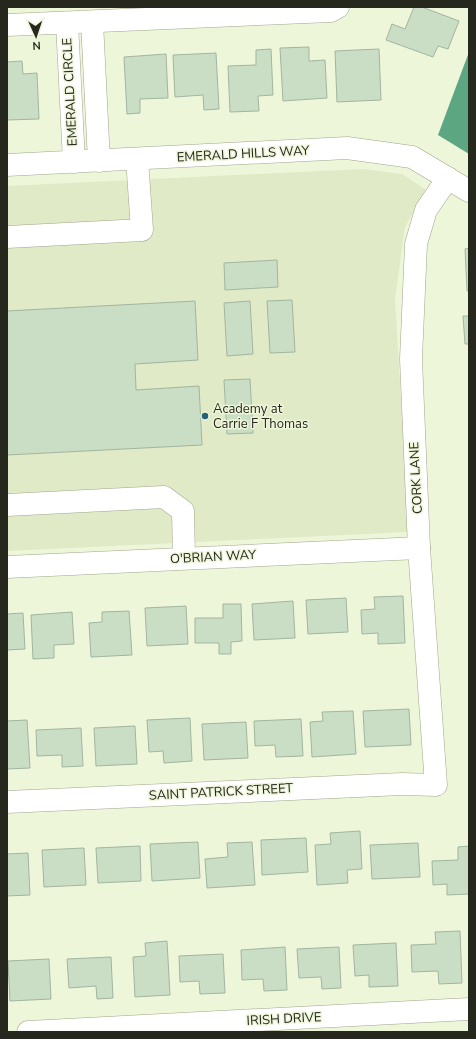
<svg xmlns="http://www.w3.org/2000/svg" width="476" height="1039" viewBox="0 0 476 1039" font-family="'Nunito Sans',sans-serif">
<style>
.built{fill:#e1eac6}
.water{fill:#5ca682}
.building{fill:#cadec6;stroke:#a2b59f}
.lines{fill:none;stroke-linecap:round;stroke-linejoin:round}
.minor-casing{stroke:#a0a68c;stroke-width:23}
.minor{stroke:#fff;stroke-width:22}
.poi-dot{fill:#226177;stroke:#eef6da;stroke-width:1.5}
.labels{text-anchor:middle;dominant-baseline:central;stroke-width:3;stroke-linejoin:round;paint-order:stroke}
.street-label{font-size:13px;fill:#26281e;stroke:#eef6da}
.poi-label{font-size:13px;fill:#26281e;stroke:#eef6da;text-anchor:start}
</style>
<rect width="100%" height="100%" fill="#eef6da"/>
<!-- built -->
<polygon class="built" points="363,169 402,174 426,190 405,227 395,299 409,532 7,551 7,186"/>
<!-- water -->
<polygon class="water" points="469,52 469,154 438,135"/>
<!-- building -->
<g class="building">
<polygon points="414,7 422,7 459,21 448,49 438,46 433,57 386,40 392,24 405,29"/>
<polygon points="309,47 309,61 325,60 327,98 283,101 280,48"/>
<polygon points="271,49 273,95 258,96 259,111 230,112 228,66 256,65 256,50"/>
<polygon points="379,49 381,100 337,102 335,51"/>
<polygon points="216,53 219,109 204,110 203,95 175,97 173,55"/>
<polygon points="166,54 168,98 140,99 140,113 127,114 124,57"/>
<polygon points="22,61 23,74 37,73 39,119 7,120 7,62"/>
<polygon points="469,248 469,291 467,291 465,249"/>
<polygon points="277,260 278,287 225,290 224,263"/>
<polygon points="292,300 295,352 270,353 267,301"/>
<polygon points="195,301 198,360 135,364 136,390 199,386 202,445 7,455 7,311"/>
<polygon points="250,301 253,354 227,356 224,303"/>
<polygon points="463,316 469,316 469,344 465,344"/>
<polygon points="250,379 253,433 227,434 224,380"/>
<polygon points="403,596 405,643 378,644 378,633 362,634 361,610 375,609 374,597"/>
<polygon points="346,598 348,632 308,634 306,600"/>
<polygon points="293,601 295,638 254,640 252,604"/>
<polygon points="223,604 241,604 242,641 231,642 231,654 219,654 219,643 195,643 195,618 223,618"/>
<polygon points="186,606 188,644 147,646 145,608"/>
<polygon points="129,611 132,655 91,657 89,623 102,622 102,612"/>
<polygon points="72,612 74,644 54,645 54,658 33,659 31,615"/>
<polygon points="23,613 25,649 7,650 7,614"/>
<polygon points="409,709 411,745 365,747 363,711"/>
<polygon points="353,711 356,754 312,757 310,722 323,721 322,712"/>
<polygon points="190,718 192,761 164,763 163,751 149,752 147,720"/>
<polygon points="301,719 303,756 276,757 275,745 255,746 254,721"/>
<polygon points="27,720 30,768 7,769 7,721"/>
<polygon points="246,722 248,758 204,760 202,724"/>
<polygon points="135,726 137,764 96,766 94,728"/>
<polygon points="81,728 83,766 62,767 62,755 37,756 36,730"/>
<polygon points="360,831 362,869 347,870 348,883 317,885 315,845 331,844 330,833"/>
<polygon points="306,838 308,872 262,875 261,840"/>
<polygon points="198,842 200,878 152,881 150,844"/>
<polygon points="252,842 255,885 207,888 205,859 228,857 227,843"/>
<polygon points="418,843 420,877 372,879 370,845"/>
<polygon points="140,846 141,881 98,883 96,848"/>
<polygon points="469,846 469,894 447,895 447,884 433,885 432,861 458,860 458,847"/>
<polygon points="84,848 86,885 44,887 42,850"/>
<polygon points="28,853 30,895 7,896 7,854"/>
<polygon points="460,931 462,983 439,984 438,971 412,972 411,945 436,944 435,932"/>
<polygon points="167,941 170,995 135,997 133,957 146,956 145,943"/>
<polygon points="396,943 398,986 369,987 369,975 355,976 353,945"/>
<polygon points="285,947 287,990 264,991 263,979 242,980 241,950"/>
<polygon points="339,947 341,988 322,989 321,977 299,978 297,949"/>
<polygon points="223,954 225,993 200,994 199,981 180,982 179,956"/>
<polygon points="111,957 113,998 97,999 96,986 69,988 67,959"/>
<polygon points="49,959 51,999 10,1001 8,961"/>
</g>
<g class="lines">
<!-- minor casing -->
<g class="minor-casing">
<g id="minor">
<polyline points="92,22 99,161"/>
<polyline points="67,23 74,162"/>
<polyline points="7,25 331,11 338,7"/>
<polyline points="7,165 347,148 412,157 469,191"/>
<polyline points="7,237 142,230 137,159"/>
<polyline points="7,505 164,497 183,511 184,558"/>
<polyline points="7,567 419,548"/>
<polyline points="7,802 402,784 436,785 419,548 411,359 416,244 426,210 448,178"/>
<polyline points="28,1032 469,1009"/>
</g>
</g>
<!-- minor -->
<use href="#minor" class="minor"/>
</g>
<!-- markers -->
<circle class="poi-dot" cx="205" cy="416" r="4"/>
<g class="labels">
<!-- street labels -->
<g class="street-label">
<text transform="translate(70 92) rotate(-93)">EMERALD CIRCLE</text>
<text transform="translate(243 154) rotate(-3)">EMERALD HILLS WAY</text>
<text transform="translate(416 478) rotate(-93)">CORK LANE</text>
<text transform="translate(213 557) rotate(-3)">O'BRIAN WAY</text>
<text transform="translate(221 792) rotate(-3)">SAINT PATRICK STREET</text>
<text transform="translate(284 1019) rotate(-3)">IRISH DRIVE</text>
</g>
<!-- poi labels -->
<g class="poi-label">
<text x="213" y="409">Academy at<tspan x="213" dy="15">Carrie F Thomas</tspan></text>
</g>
</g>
<!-- border -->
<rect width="476" height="1039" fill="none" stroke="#26281e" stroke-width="16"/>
<!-- north arrow -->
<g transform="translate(36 36) rotate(177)" stroke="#eef6da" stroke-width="3" paint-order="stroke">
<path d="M0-3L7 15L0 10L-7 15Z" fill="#26281e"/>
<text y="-6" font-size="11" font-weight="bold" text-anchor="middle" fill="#26281e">N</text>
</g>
</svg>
